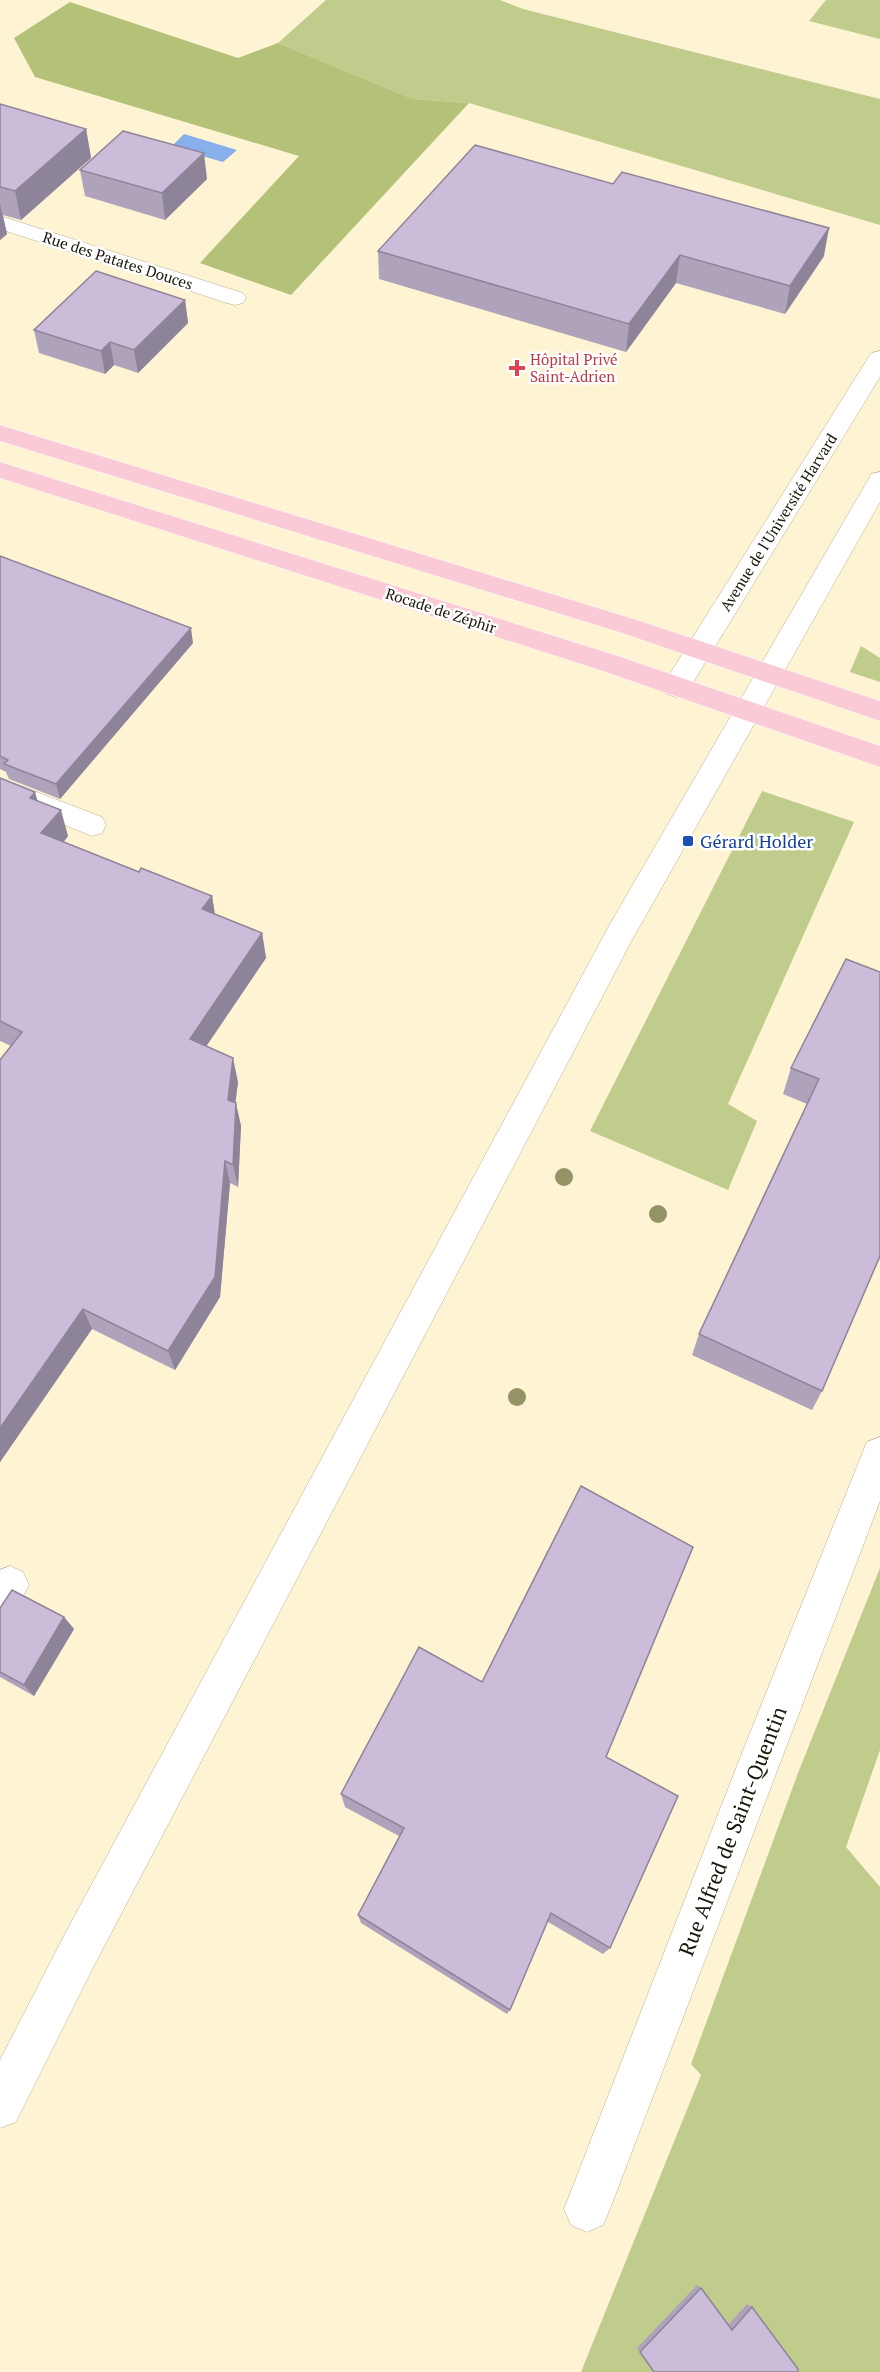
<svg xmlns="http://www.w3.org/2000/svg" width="880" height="2372" viewBox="0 0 880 2372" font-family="'PT Serif',serif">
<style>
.green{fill:#bfcc8c}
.forest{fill:#b4c178}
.water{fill:#86afeb}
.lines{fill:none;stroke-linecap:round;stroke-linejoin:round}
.minor-casing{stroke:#b8ae8e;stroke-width:1}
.major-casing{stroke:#fff;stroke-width:1}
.minor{fill:#fff;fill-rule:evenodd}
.major{fill:#facad6;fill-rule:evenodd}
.tree{fill:#949366}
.wall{fill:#afa2bb}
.shaded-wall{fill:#8e8499}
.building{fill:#cbbcda;stroke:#8e8499;stroke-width:1.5}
.health-dot{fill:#e0444e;stroke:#fff;stroke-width:2}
.transit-dot{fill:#1a4fb4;stroke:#fff;stroke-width:2}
.labels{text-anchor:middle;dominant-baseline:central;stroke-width:5;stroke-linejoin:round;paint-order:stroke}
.far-street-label{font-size:15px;fill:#1a160a;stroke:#fff}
.far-health-label{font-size:15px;fill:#be3a42;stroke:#fff;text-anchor:start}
.transit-label{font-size:18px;fill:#164399;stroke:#fff;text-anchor:start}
.near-street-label{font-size:21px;fill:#1a160a;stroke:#fff}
</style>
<rect width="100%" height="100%" fill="#fef3d2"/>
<!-- green -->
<g class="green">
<polygon points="326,0 500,0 523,9 880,99 880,225 469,103 413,99 278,43"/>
<polygon points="826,0 880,0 880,39 809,21"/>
<polygon points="861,646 880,658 880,682 850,672"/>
<polygon points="762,791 854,822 728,1104 757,1121 728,1190 590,1131"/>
<polygon points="880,1568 880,1750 846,1847 880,1887 880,2372 581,2372 701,2075 691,2064 798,1773"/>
</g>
<!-- forest -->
<polygon class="forest" points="70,2 238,58 278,43 413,99 469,103 291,295 200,263 299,156 35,77 14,38"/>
<!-- water -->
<polygon class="water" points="184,134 237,150 223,162 171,147"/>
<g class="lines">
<!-- minor casing -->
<g class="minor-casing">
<g id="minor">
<polygon points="0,216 243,293 246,298 243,303 235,305 227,303 0,229"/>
<polygon points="880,351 880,377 686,694 676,697 666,694 662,687 666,680 868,358 872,353"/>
<polygon points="880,472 880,502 632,940 97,1960 16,2122 0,2128 0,2060 67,1930 610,924 868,480 871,474"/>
<polygon points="0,778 102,817 106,825 102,833 92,836 0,799"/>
<polygon points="880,1437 880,1501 610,2209 603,2225 587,2232 571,2225 564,2209 742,1753 862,1454 867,1442"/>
<polygon points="10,1566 23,1572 29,1585 13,1614 0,1620 0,1570"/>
</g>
</g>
<!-- major casing -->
<g class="major-casing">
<g id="major">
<polygon points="0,425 640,621 880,701 880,721 622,633 0,441"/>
<polygon points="0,462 618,656 880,746 880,767 600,670 0,478"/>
</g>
</g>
<!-- minor -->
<use href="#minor" class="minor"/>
<!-- major -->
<use href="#major" class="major"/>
</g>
<!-- trees -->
<g class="tree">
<circle cx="564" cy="1177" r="9"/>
<circle cx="658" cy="1214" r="9"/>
<circle cx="517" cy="1397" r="9"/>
</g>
<!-- wall -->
<g class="wall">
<polygon points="0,104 86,129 91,158 21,220 3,215 7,234 0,240"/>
<polygon points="80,170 207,179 165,220 85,196"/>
<polygon points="378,251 824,256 785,314 676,283 626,352 379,279"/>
<polygon points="185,300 188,323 138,373 114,365 105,374 39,353 34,330"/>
<polygon points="0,556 193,643 60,799 9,779 6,772 0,769"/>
<polygon points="0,778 37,801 68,836 64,842 139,872 212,896 215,914 262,933 266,958 206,1046 238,1082 235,1103 241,1126 238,1187 230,1183 220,1297 175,1370 92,1329 0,1462 11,1046 0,1041"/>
<polygon points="846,959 822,1391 812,1410 692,1355 699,1334 807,1104 783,1094 791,1068"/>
<polygon points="0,1608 64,1617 74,1629 34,1696 0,1677"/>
<polygon points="606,1757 610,1948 603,1954 548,1922 510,2010 507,2014 361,1923 358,1915 399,1836 345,1807 341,1794"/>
<polygon points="697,2285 701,2288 728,2325 747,2304 752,2307 798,2369 654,2372 637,2348"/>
</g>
<!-- shaded-wall -->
<g class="shaded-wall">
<polygon points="86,129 91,158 21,220 15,191"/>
<polygon points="204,153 207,179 165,220 162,193"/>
<polygon points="0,204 7,234 0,240"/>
<polygon points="829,228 824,256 785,314 790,286"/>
<polygon points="680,255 676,283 626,352 629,324"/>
<polygon points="185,300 188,323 138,373 134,350"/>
<polygon points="110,342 114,365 105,374 101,351"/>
<polygon points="191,628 193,643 60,799 56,784"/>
<polygon points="35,792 43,819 30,798"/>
<polygon points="61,810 68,836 49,859 41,833"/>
<polygon points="212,896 216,922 202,909"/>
<polygon points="262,933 266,958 195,1063 190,1039"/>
<polygon points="233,1058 238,1082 233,1123 228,1100"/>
<polygon points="236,1103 241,1126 238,1187 233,1165"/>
<polygon points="225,1161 230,1183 220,1297 175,1370 168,1351"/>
<polygon points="83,1309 92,1329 0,1462 0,1428"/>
<polygon points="64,1617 74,1629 34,1696 24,1685"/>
</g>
<!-- building -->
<g class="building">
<polygon points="0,104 86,129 15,191 0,187"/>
<polygon points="123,131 204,153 162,193 80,170"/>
<polygon points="475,145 613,184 622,172 829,228 790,286 680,255 629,324 378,251"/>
<polygon points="96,271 185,300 134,350 110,342 101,351 34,330"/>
<polygon points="0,556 191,628 56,784 4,764 8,760 0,756"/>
<polygon points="0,778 35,792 30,798 61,810 41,833 139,872 141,868 212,896 202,909 262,933 190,1039 233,1058 228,1100 236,1103 233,1165 225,1161 215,1277 168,1351 83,1309 0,1428 0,1060 22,1032 0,1021"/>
<polygon points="846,959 880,972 880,1256 822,1391 699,1334 819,1079 791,1068"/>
<polygon points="581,1486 693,1547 606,1757 678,1796 610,1948 551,1913 510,2010 358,1915 404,1828 341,1794 419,1647 482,1682"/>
<polygon points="12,1590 64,1617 24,1685 0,1672 0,1608"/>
<polygon points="701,2288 732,2330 752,2307 798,2369 798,2372 654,2372 640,2352"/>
</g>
<!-- markers -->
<path class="health-dot" d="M514 359h6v6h6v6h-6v6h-6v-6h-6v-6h6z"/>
<rect class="transit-dot" x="682" y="835" width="12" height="12" rx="3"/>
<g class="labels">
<!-- far-street labels -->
<g class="far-street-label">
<text transform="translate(118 260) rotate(18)">Rue des Patates Douces</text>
<text transform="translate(778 522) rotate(-58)">Avenue de l'Université Harvard</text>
<text transform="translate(441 610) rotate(18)">Rocade de Zéphir</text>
</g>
<!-- far-health labels -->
<g class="far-health-label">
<text x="530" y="359">Hôpital Privé<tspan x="530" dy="17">Saint-Adrien</tspan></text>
</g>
<!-- transit labels -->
<g class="transit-label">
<text x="700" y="841">Gérard Holder</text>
</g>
<!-- near-street labels -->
<g class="near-street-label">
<text transform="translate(732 1831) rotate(-69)">Rue Alfred de Saint-Quentin</text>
</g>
</g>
</svg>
